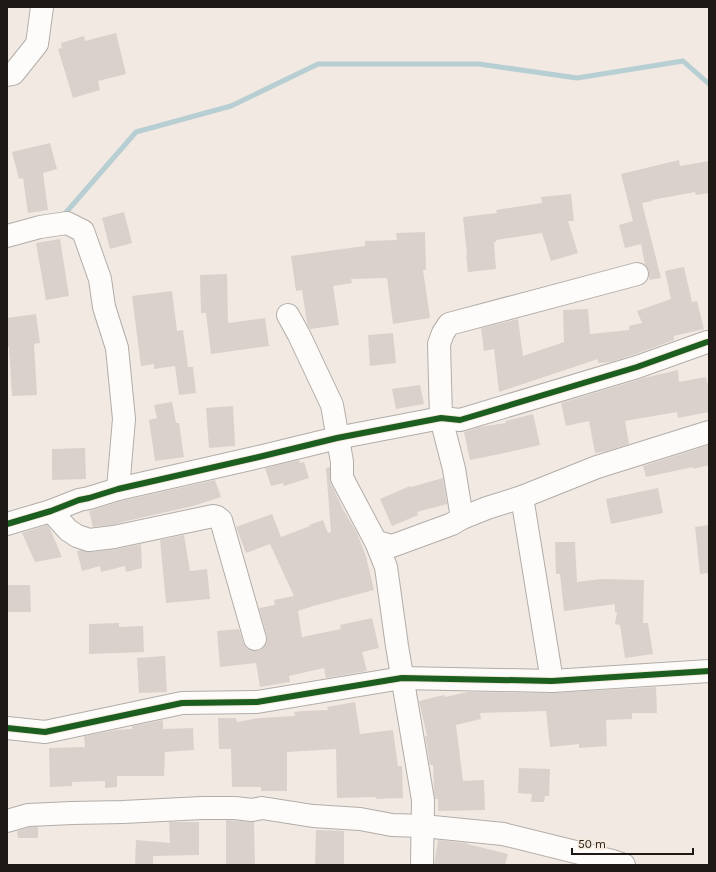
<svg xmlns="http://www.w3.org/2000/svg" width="716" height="872" viewBox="0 0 716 872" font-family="Karla,sans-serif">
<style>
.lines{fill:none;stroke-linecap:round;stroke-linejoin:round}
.stream{stroke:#b7ced2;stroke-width:5}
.building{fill:#dbd1cc}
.minor-casing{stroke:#b3ada8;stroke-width:24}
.minor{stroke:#fdfcfb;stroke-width:22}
.cycleway-casing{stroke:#f7e9dc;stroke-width:8}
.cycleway{stroke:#1b5e20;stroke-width:6}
</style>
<rect width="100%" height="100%" fill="#f1e9e2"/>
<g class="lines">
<!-- stream -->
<polyline class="stream" points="62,217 136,132 231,106 318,64 479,64 577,78 683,61 709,84"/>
</g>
<!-- building -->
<g class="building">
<polygon points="116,33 126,74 98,81 100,90 73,98 58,49 62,48 61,43 84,36 85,41"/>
<polygon points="50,143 57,169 43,173 48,210 28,213 23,178 19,179 12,152"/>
<polygon points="679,160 680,166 709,161 709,193 696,195 695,192 652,200 652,201 642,203 661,278 649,280 649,271 645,265 641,244 625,248 619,225 633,221 621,174"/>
<polygon points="571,194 574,221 568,221 578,253 551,261 542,233 496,240 496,242 494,242 496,269 468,272 466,255 467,255 463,217 497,213 496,210 542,203 541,197"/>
<polygon points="124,212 132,243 110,249 102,218"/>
<polygon points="425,232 426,270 423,270 430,318 393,324 387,278 351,279 352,283 333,286 339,325 310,329 307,323 302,290 296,291 291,256 365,246 365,241 397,240 396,233"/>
<polygon points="60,239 69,296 46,300 36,243"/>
<polygon points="684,267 692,302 697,301 704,329 674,336 674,340 633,355 611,362 598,363 598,359 499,392 494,349 484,351 481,328 518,319 523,356 564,342 563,310 588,309 590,334 629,330 629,326 642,323 637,311 671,299 665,271"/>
<polygon points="227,274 228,323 265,318 269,346 211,354 206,313 201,313 200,275"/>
<polygon points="172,291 177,331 183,330 188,367 193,367 196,393 179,395 175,366 154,369 154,364 141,366 132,296"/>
<polygon points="36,314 40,343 34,344 37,395 12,396 9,347 7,347 7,318"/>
<polygon points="393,333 396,363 370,366 368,335"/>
<polygon points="678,370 679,382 706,377 709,390 709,412 678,418 677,412 625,421 629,444 608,451 595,453 589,421 566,426 561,403 644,378"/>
<polygon points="420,385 424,404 396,409 392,389"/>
<polygon points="172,402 176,423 179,423 184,457 155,461 149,420 157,418 154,405"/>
<polygon points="233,406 235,446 209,448 206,408"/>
<polygon points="533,414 540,445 500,454 470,460 464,432 479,427 506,423 505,421"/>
<polygon points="709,445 709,465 693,469 693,467 646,477 643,466"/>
<polygon points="85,448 86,479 52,480 52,449"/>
<polygon points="299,460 300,463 304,462 309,478 284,486 283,483 271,486 265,468"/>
<polygon points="330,467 330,478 331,484 344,511 357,533 366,556 374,590 313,606 298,611 302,637 341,629 340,625 372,618 379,648 362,652 367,671 326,678 324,668 289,676 290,682 260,687 256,663 220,667 217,631 239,629 243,642 246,648 252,651 259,651 264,647 267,642 267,636 259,608 275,605 274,600 294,596 270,544 246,553 236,527 272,514 281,537 310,526 309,525 323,520 328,533 331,532 326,468"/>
<polygon points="443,478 447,504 417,512 418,515 392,526 380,499 410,486 411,487"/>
<polygon points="215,480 221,497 193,506 127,521 112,525 93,527 89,511 121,501"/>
<polygon points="658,488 663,513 611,524 606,499"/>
<polygon points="47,525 50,529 62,557 35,562 22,533"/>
<polygon points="709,525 709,573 700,574 695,527"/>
<polygon points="184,535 190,571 207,569 210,599 166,603 160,540"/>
<polygon points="555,542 575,542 577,582 601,579 644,580 643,623 648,623 653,654 625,658 620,625 615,624 617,612 615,612 615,604 564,611 560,574 556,574"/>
<polygon points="141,544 142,568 126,572 125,566 101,572 100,566 82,571 77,551 81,550 90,552 117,549"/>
<polygon points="7,585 30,585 31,612 7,612"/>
<polygon points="119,623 119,627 143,626 144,652 89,654 89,624"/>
<polygon points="165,656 167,692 139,693 137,658"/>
<polygon points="656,687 657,713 632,713 632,719 606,720 607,746 579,748 579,744 550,747 546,711 480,713 481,719 456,725 463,781 484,780 485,810 438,811 438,799 435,799 434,790 433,765 430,765 425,736 427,736 419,701 444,695 445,697 468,692 553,693"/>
<polygon points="355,702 360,734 393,730 398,766 402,766 403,798 376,799 376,797 337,798 336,749 287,752 287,791 261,791 261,787 232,787 231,749 219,749 218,718 236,718 237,722 259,718 295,716 294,712 303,711 328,710 327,707"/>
<polygon points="163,720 163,729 193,728 194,750 165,752 164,776 117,776 117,787 105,788 105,781 72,782 72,786 50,787 49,748 85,747 84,736 116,730 132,729 132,726"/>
<polygon points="519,768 550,769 549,796 545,796 544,802 531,802 532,794 518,793"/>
<polygon points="226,820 254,822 255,865 226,865"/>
<polygon points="169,822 199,822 199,855 153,856 153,865 135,865 136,840 170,843"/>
<polygon points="30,827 38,827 38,838 18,838 17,831"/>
<polygon points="316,830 344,831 344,865 315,865"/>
<polygon points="438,840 467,843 467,844 508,854 505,865 434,865 435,859"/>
</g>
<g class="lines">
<!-- minor casing -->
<g class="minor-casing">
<g id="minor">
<polyline points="7,75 13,74 37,44 42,7"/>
<polyline points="7,236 40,227 67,223 83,231 100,279 104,307 117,348 124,419 118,489"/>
<polyline points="288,315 299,335 332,405 342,462 342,478 376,542 386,567 397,646 423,800 422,865"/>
<polyline points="522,497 552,681"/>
<polyline points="51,511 68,530 77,536 89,540 114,537 213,516 217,517 221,520 255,639"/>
<polyline points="462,518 487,508 522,497 597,467 709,432"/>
<polyline points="7,524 51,511 79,500 89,498 118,489 149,482 263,456 337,438 441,418 460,420 637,367 707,342"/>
<polyline points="376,542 392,546 452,524 462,518 454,469 441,418 439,344 443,333 449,324 637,274"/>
<polyline points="7,728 45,732 182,703 257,702 402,678 552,681 709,671"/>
<polyline points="7,821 28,815 72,813 123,812 202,808 235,808 252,810 262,808 313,816 360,819 392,825 423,826 503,834 612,861 624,865"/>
</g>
</g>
<!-- minor -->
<use href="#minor" class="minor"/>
<!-- cycleway casing -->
<g class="cycleway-casing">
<g id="cycleway">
<polyline points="7,524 51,511 79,500 89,498 118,489 149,482 263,456 337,438 441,418 460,420 637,367 707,342"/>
<polyline points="7,728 45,732 182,703 257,702 402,678 552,681 709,671"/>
</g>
</g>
<!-- cycleway -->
<use href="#cycleway" class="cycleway"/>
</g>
<!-- border -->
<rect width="716" height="872" fill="none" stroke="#1e1914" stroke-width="16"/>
<!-- scale -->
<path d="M572 848v6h121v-6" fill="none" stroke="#1e1914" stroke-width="2"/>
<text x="578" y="848" font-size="12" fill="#1e1914" stroke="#f7e9dc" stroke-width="3" paint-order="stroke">50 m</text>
</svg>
